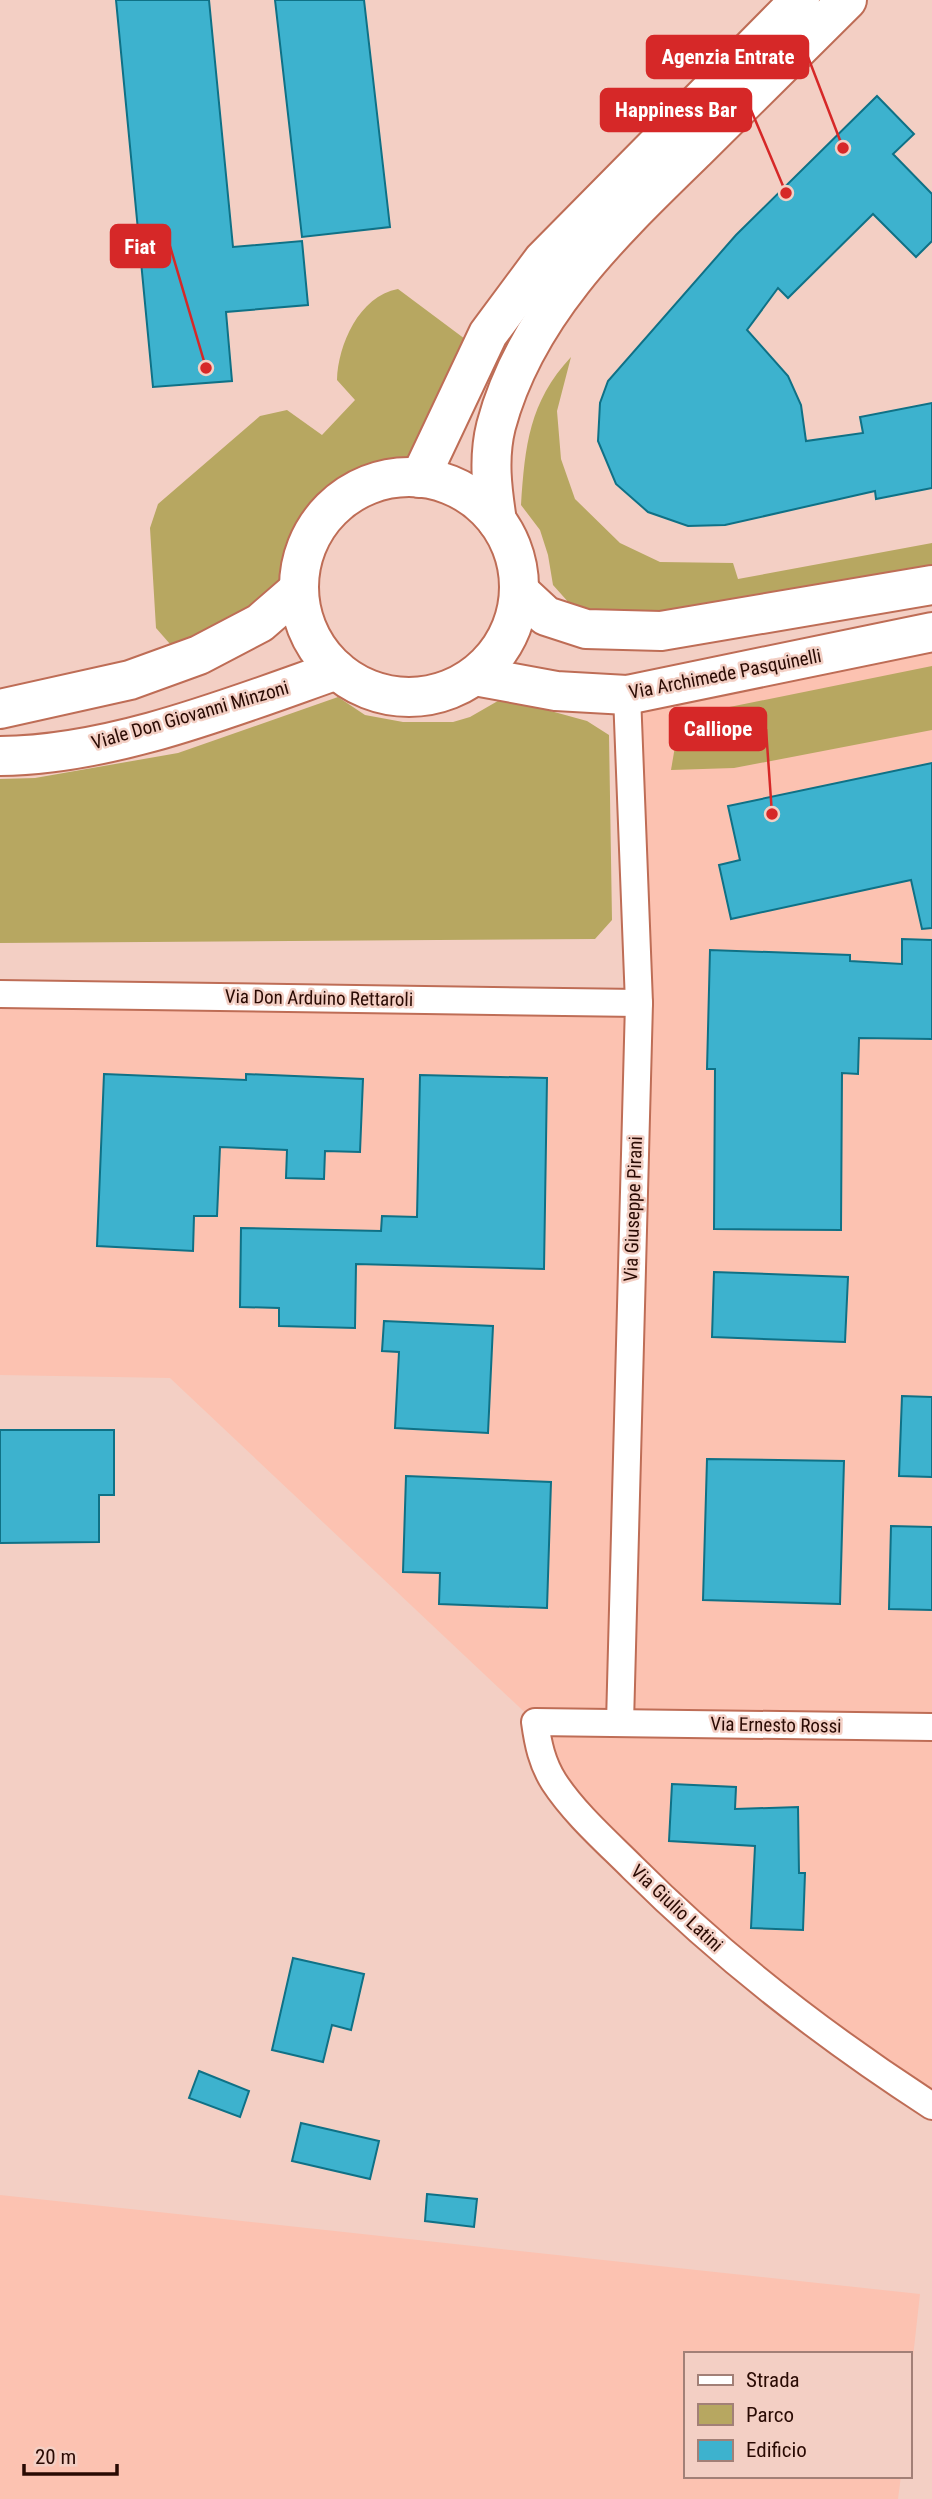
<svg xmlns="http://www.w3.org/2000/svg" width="932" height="2499" viewBox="0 0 932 2499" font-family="'Roboto Condensed',sans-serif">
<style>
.built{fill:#fcc2b1}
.green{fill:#b7a761}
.building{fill:#3db2ce;stroke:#0f7186;stroke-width:2}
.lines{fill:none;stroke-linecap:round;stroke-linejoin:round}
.street-casing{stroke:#be6d56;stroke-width:30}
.secondary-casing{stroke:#be6d56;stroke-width:42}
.street{stroke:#fff;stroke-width:26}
.secondary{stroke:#fff;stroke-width:38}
.labels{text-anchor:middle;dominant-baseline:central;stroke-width:5;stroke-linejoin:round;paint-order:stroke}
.street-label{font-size:19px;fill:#290a03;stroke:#f3cfc4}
.leader{fill:none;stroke:#d62828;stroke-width:2.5}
.callout-dot{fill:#d62828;stroke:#f3cfc4;stroke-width:2.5}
.callout{fill:#d62828;stroke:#d62828;stroke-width:2.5}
.callout-label{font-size:21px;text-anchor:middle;font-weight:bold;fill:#fff}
</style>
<rect width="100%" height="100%" fill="#f3cfc4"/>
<!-- built -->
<g class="built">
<polygon points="932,632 932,2106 842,2047 555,1782 535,1722 170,1378 0,1375 0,994 638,1003 627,695"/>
<polygon points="0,2195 920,2294 909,2393 909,2354 685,2354 685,2476 901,2476 898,2499 0,2499"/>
</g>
<!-- green -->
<g class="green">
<path d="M398 289 465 339 419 456C398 466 369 469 352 478 311 500 296 547 288 588L194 646 170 644 156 628 150 528 158 504 260 416 287 410 322 435 355 400 337 380C338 345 359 296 398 289Z"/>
<path d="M571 357 557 411 561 459 575 499 620 543 660 562 733 563 738 579 932 543V577L700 617 596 614 570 604 553 585 548 555 540 530 521 505C525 446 529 402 571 357Z"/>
<polygon points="932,666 932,730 734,768 671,770 680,717"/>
<polygon points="338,697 365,715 403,722 453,722 470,717 503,698 587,721 609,735 612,920 595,939 0,943 0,779 35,778 178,753"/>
</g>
<!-- building -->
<g class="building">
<polygon points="116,0 209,0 233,247 302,241 308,305 226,312 232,381 153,387"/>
<polygon points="275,0 364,0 390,227 302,237"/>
<polygon points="877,96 914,134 893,154 932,194 932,241 916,257 873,214 788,298 778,288 747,330 788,376 801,405 806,441 863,433 860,417 932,403 932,488 876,499 875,491 725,525 688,526 648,512 616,484 598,441 600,403 608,381 736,235"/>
<polygon points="932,763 932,928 922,929 911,880 731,919 719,865 740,860 728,806"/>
<polygon points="902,939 932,940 932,1039 859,1038 858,1074 842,1073 841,1230 714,1229 715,1069 707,1069 710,950 850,955 850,961 902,964"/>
<polygon points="104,1074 246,1080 246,1074 363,1079 360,1152 325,1151 324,1179 286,1178 287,1150 220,1147 217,1216 194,1216 193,1251 97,1246"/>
<polygon points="420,1075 547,1078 544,1269 356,1264 355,1328 279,1326 279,1308 240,1307 241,1228 381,1231 382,1216 417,1217"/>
<polygon points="714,1272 848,1277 845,1342 712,1337"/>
<polygon points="384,1321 493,1326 488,1433 395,1428 399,1352 382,1351"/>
<polygon points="902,1396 932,1397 932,1477 899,1476"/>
<polygon points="0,1430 114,1430 114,1495 99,1495 99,1542 0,1543"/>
<polygon points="707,1459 844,1461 840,1604 703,1600"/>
<polygon points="406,1476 551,1482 547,1608 439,1604 440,1573 403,1572"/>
<polygon points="891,1526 932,1527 932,1610 889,1609"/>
<polygon points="672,1784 736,1787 735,1809 798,1807 799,1873 805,1873 803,1930 751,1928 755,1846 669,1841"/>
<polygon points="293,1958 364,1974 351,2030 332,2025 323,2062 272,2050"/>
<polygon points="199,2071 249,2091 240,2117 189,2098"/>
<polygon points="301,2123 379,2141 370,2179 292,2161"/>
<polygon points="427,2194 477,2199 474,2227 425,2221"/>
</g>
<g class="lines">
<!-- street casing -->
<g class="street-casing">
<g id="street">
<polyline points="0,994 639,1003"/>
<polyline points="620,1723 639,1003 627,695"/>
<path d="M932 1727 535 1722C538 1744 542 1763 554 1782 575 1814 606 1841 633 1868 724 1959 824 2036 932 2106"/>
</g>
</g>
<!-- secondary casing -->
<g class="secondary-casing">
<g id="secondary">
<circle cx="409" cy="587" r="110"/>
<polyline points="420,478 488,334 543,260 800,0"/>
<path d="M497 521C492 489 488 458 496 426 526 312 615 229 696 150 746 100 797 50 847 0"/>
<polyline points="519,591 546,616 586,629 661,631 932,585"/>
<polyline points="475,676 556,691 627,695 932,632"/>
<polyline points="0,709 130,680 199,655 260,623 298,590"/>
<path d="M0 756C112 755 232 707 337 670"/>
</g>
</g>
<!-- street -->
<use href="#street" class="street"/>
<!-- secondary -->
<use href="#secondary" class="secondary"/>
</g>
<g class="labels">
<!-- street labels -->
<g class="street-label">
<text transform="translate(725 674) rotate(-11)">Via Archimede Pasquinelli</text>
<text transform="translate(190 715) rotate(-16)">Viale Don Giovanni Minzoni</text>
<text transform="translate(319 998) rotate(1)">Via Don Arduino Rettaroli</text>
<text transform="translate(633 1209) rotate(-88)">Via Giuseppe Pirani</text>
<text transform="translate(776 1725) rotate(1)">Via Ernesto Rossi</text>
<text transform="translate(677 1908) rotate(43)">Via Giulio Latini</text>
</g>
</g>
<!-- callouts -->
<path class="leader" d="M843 148L808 57M786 193L751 110M206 368L170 246M772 814L766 729"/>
<g class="callout-dot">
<circle cx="843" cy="148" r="7"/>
<circle cx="786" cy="193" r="7"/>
<circle cx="206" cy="368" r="7"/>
<circle cx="772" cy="814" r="7"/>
</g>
<g class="callout">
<rect x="647" y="36" width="161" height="42" rx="7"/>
<rect x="601" y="89" width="150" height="42" rx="7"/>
<rect x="111" y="225" width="59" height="42" rx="7"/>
<rect x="670" y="708" width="96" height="42" rx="7"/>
</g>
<g class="callout-label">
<text x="728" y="64">Agenzia Entrate</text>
<text x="676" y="117">Happiness Bar</text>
<text x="140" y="254">Fiat</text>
<text x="718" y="736">Calliope</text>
</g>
<!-- legend -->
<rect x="684" y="2352" width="228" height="126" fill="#f3cfc4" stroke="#a28077" stroke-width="2"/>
<rect x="698" y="2375" width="35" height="10" fill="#ffffff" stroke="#a28077" stroke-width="2"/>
<text x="746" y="2387" font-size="21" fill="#290a03">Strada</text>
<rect x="698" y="2404" width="35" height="21" fill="#b7a761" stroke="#a28077" stroke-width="2"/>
<text x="746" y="2422" font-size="21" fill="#290a03">Parco</text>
<rect x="698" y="2440" width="35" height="21" fill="#3db2ce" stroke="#a28077" stroke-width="2"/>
<text x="746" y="2457" font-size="21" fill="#290a03">Edificio</text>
<!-- scale -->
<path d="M24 2464v10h93v-10" fill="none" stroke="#290a03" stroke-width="3.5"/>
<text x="35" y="2464" font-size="21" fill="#290a03" stroke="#f3cfc4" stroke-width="5" paint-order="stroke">20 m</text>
</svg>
